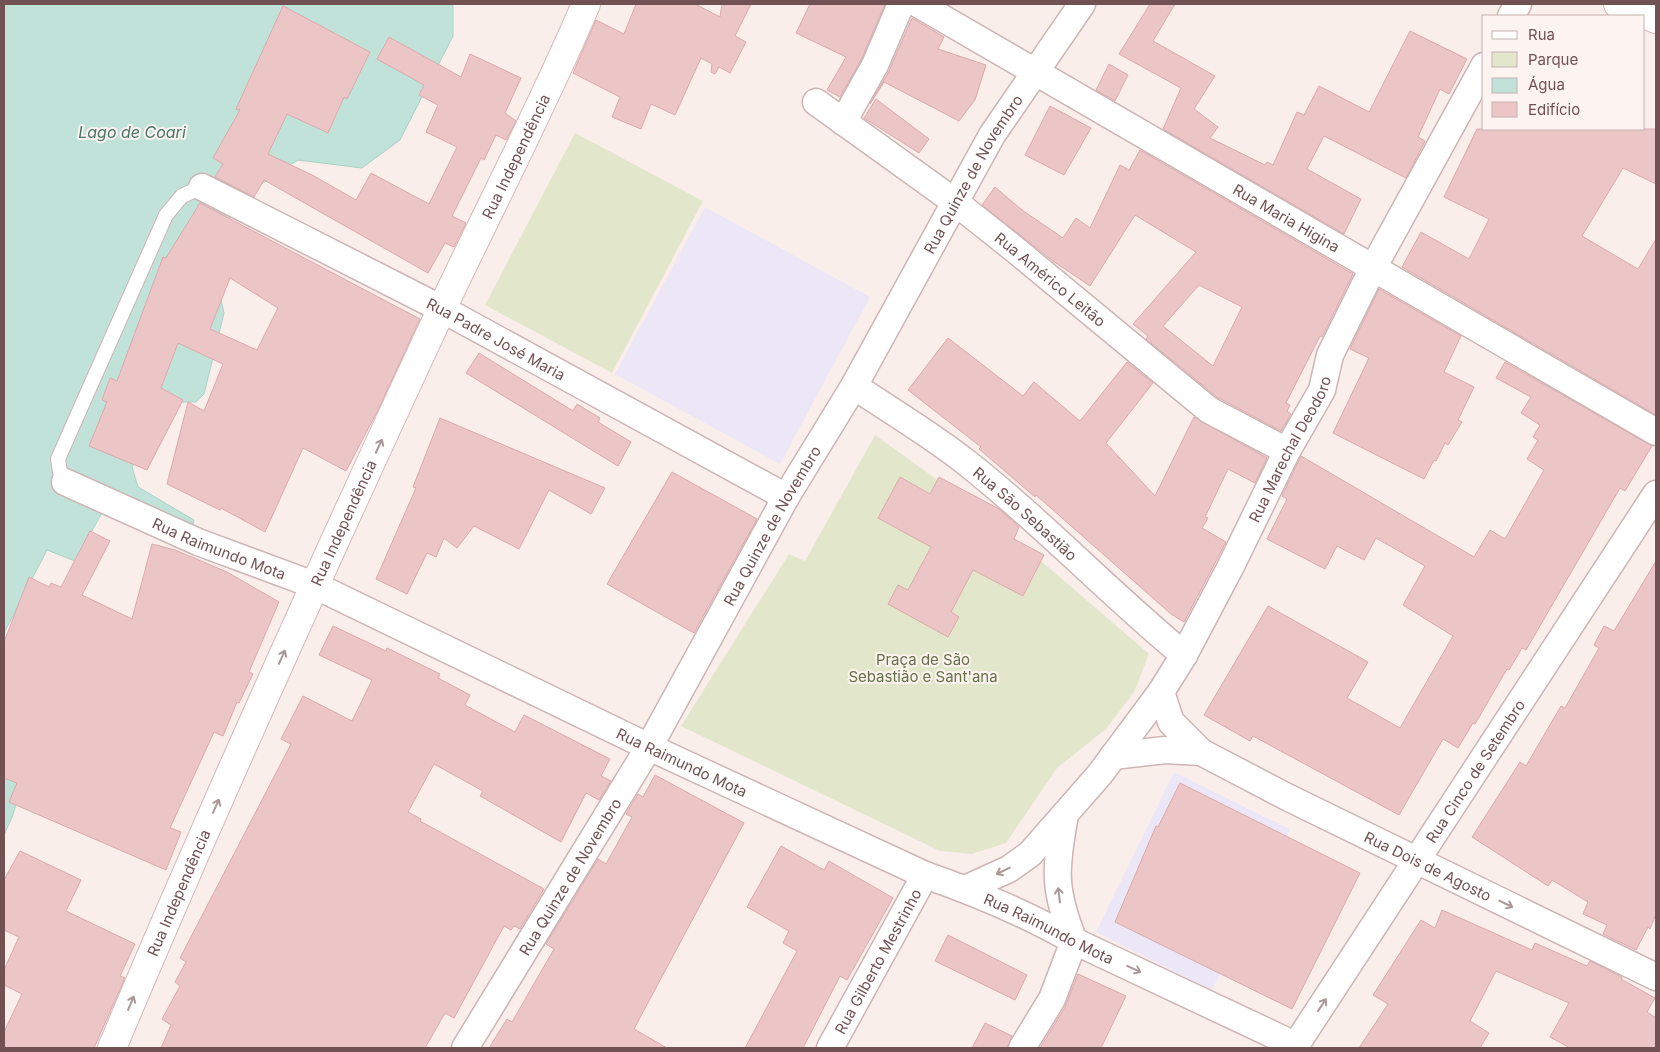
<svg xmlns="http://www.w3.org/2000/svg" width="1660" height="1052" viewBox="0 0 1660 1052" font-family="Inter,sans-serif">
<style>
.education{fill:#ebe7f7}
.green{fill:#e2e7cb}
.water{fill:#c1e2d9;stroke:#a9d2c8}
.building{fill:#ecc6c7;stroke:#dda8aa;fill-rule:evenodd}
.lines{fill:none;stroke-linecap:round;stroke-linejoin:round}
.service-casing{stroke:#cdb5b5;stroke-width:16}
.minor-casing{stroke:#cdb5b5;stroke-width:29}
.secondary-casing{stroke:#d5b8b8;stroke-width:30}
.service{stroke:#fff;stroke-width:14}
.minor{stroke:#fff;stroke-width:26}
.secondary{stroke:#fff;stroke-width:28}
.oneway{stroke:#aa9798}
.labels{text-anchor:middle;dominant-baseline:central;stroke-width:4;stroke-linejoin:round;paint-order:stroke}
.street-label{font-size:15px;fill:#725153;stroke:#fdf3f1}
.park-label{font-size:15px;fill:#657147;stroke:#fdf3f1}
.water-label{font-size:16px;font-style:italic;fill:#46766a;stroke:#fdf3f1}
</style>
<rect width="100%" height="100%" fill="#faeeeb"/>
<!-- education -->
<g class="education">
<polygon points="705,207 870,297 780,464 615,374"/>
<polygon points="1174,772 1290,829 1212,990 1096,932"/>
</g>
<!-- green -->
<g class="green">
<polygon points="575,133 703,201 612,373 485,305"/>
<polygon points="875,435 996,522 1149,654 1134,692 1106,729 1057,768 1006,843 972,854 940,851 681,726 789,554 805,561"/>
</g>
<!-- water -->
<g class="water">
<polygon points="4,4 453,4 453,36 400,140 362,168 298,160 245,195 224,227 215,273 224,313 204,394 196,402 178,402 150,432 132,467 138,487 194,520 190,535 103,511 75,561 47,550 4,633"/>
<polygon points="4,773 22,782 13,815 4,835"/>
</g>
<!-- building -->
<g class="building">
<polygon points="636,4 695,4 720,17 722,4 751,4 735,36 746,42 730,73 719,67 715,74 711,72 712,64 701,58 675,115 651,104 641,129 612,117 620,97 573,73 596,20 624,34"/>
<polygon points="810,4 885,4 862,58 840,97 827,90 846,57 796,33"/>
<polygon points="1150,4 1175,4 1153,41 1215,76 1194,109 1218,127 1210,138 1265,165 1267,162 1273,165 1297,112 1304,115 1319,86 1369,112 1410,31 1467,59 1449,94 1440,89 1418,137 1425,141 1406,178 1324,136 1307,169 1361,199 1344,234 1163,129 1181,88 1119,54"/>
<polygon points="283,6 370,52 347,99 344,97 328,133 287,114 268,154 314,176 356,200 371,173 429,204 457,147 426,132 438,105 419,95 424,85 377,59 389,37 461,77 470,54 521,78 505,113 516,121 506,140 496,135 484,160 481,158 452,216 466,223 454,247 445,243 428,273 264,180 254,197 215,177 223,164 213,158 240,110 236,109"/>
<polygon points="912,18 944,37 938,49 986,65 975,100 959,121 884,82 870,104 889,71"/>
<polygon points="1109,64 1128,75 1115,101 1096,90"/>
<polygon points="876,99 929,139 919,153 864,118"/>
<polygon points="1050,106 1091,128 1064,175 1025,155"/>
<polygon points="1477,129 1656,129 1656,184 1623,168 1582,236 1638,269 1656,239 1656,415 1402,267 1421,232 1469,259 1489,219 1444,197"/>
<path d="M1140 150 1353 274 1322 337 1320 336 1286 403 1290 405 1287 411 1291 414 1281 431 1217 397 1146 339 1148 336 1133 324 1196 252 1135 215 1090 286 1053 261 982 205 995 187 1022 210 1063 238 1076 218 1090 228 1120 165 1129 170ZM1199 285 1242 307 1213 366 1163 326Z"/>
<path d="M200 203 420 319 377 412 346 471 303 448 265 532 221 508 220 510 167 484 188 402 204 411 223 364 178 343 161 388 183 400 147 470 89 446 107 402 102 400 110 378 117 381 163 257 166 258ZM230 278 278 308 257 350 210 329Z"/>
<polygon points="1379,289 1461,336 1444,372 1474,387 1458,420 1462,422 1448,445 1445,443 1436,461 1434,460 1424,479 1333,433 1369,358 1350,349"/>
<polygon points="948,338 1023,396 1034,382 1080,421 1127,362 1153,383 1106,443 1155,496 1194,417 1267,458 1255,483 1228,469 1205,517 1208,518 1202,528 1226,542 1184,622 1171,614 1036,495 1035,497 979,449 981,447 908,390"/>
<polygon points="479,353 573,411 577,404 600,418 598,422 631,442 618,466 466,373"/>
<polygon points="1505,362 1652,446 1625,491 1620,488 1526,650 1522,648 1509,670 1507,669 1475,724 1473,723 1458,748 1443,739 1399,815 1253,736 1250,741 1204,715 1268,606 1368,662 1347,698 1400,728 1453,636 1403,605 1425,566 1376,538 1364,560 1337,546 1325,569 1267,539 1287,499 1282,496 1301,456 1474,557 1490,530 1505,539 1544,470 1527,459 1538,440 1533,437 1540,425 1521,413 1531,397 1496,378"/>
<polygon points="440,418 605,488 591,514 549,490 519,549 474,526 457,548 444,538 436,557 427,553 407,594 376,579 416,488 413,487"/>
<polygon points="672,472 757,519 694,633 607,584"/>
<polygon points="900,477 930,494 939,477 999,509 1019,527 1014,539 1044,555 1023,596 973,570 951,612 959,617 948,637 888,604 898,585 908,590 931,547 878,518"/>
<polygon points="90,531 110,541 82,595 132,619 152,544 175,550 227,572 279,602 249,672 253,674 239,703 237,702 223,736 214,732 170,828 181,832 166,870 9,802 17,783 4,778 4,642 29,577 49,587 51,583 61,587"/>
<polygon points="1656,561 1656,914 1650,929 1648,927 1636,950 1603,934 1607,925 1583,914 1588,902 1552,880 1548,886 1472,837 1520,762 1526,766 1561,706 1565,708 1599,648 1594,645 1604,626 1614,631"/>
<polygon points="333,626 386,651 387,648 440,674 438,678 470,695 465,705 515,732 524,715 610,759 601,776 611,781 599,800 586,793 561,842 480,796 483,791 434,764 408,812 421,819 420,821 544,889 520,929 514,926 511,930 504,926 454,1018 445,1013 425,1048 161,1048 171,1025 162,1019 180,986 175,982 186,962 180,958 291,744 281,739 303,696 352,721 372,680 319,655"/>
<polygon points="655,775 744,823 634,1029 667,1048 489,1048 507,1019 512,1022 554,949 546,944 598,859 606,864 632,817 626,814 638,794 643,797"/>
<polygon points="1180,783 1360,873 1292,1009 1115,922 1156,826 1158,827"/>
<polygon points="781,846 824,870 829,861 893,898 847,980 840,976 803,1048 745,1048 797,951 783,943 789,931 747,907"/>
<polygon points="20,851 81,880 66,911 135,944 120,976 125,978 94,1048 4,1048 4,1032 22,994 4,985 4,970 19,937 4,930 4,880"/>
<polygon points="1442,910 1532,950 1535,943 1587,966 1590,961 1622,977 1621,979 1655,998 1647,1012 1656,1018 1656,1048 1570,1048 1550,1037 1569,1003 1496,971 1470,1021 1489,1033 1480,1048 1359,1048 1388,1004 1373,995 1421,920 1435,928"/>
<polygon points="948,935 1027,975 1015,1000 935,961"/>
<polygon points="1078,974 1126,996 1101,1048 1040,1048 1065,1007"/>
<polygon points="985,1023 1012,1036 1007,1048 972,1048"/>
</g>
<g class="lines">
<!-- service casing -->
<g class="service-casing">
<polyline id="service" points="65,482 60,472 58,459 166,215 182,196 202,187"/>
</g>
<!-- minor casing -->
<g class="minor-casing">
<g id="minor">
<path id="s1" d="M918 4 1656 432"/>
<polyline points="1511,16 1518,4"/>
<path id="s2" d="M816 102 955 202 1013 248 1209 410 1287 451"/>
<polyline points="843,122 875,65 901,4"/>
<path id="s3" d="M202 187 442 309 786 497"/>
<path id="s4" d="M854 386C891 411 932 435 967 463 1043 523 1110 594 1184 655"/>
<path id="s5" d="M65 482 198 542 314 585 649 747 925 875C977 893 1027 914 1074 941L1295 1045"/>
<path id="s6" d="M1161 692 1171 722 1201 752 1287 797 1656 977"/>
<polyline points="1113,756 1165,750 1201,752"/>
<path d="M1065 815C1055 869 1053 889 1074 941"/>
<path id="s7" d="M965 889 1009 869 1030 854 1100 774 1161 692 1184 655 1231 566 1287 451 1322 390 1330 355 1373 268 1484 66"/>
<path id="s8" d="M465 1048 649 747 786 497 854 386 992 135 1082 4"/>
<path id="s9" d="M830 1048 925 875"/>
<polyline points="1022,1048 1052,999 1074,941"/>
<path id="s10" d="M1294 1048 1656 494"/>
</g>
</g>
<!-- secondary casing -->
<g class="secondary-casing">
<g id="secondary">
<polyline points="1618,4 1656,19"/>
<path id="s11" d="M112 1048C213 807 321 569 431 332 482 222 539 115 586 4"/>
</g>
</g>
<!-- service -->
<use href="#service" class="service"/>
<!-- minor -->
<use href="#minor" class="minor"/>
<!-- secondary -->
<use href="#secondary" class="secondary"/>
</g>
<!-- one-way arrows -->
<defs><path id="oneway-shaft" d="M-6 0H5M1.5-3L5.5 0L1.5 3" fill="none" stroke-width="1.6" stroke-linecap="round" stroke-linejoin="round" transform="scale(1.25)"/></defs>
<g class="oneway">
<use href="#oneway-shaft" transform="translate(379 446) rotate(-65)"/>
<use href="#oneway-shaft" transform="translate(282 657) rotate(-66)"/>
<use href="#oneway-shaft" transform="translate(216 806) rotate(-66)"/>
<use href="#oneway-shaft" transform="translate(1003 871) rotate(154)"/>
<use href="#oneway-shaft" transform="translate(1059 895) rotate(-97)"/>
<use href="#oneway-shaft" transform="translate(1506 904) rotate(26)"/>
<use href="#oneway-shaft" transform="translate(1134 969) rotate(25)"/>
<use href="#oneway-shaft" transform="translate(131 1003) rotate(-67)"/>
<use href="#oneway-shaft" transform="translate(1322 1005) rotate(-56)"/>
</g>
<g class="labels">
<!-- street labels -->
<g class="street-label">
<text stroke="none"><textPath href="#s11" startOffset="979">Rua Independência</textPath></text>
<text stroke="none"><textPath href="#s8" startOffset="1011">Rua Quinze de Novembro</textPath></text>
<text stroke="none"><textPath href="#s1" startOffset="426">Rua Maria Higina</textPath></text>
<text stroke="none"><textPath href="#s2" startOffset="294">Rua Américo Leitão</textPath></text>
<text stroke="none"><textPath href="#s3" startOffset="331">Rua Padre José Maria</textPath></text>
<text stroke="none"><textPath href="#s7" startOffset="558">Rua Marechal Deodoro</textPath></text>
<text stroke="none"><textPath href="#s4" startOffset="214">Rua São Sebastião</textPath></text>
<text stroke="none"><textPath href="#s11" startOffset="574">Rua Independência</textPath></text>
<text stroke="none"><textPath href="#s8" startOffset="606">Rua Quinze de Novembro</textPath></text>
<text stroke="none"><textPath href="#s5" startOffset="168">Rua Raimundo Mota</textPath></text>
<text stroke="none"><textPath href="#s5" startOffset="678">Rua Raimundo Mota</textPath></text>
<text stroke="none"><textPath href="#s10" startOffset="331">Rua Cinco de Setembro</textPath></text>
<text stroke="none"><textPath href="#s6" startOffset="328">Rua Dois de Agosto</textPath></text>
<text stroke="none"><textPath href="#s8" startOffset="201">Rua Quinze de Novembro</textPath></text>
<text stroke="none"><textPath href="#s11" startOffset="169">Rua Independência</textPath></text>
<text stroke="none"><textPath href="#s5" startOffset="1081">Rua Raimundo Mota</textPath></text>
<text stroke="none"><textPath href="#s9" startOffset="99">Rua Gilberto Mestrinho</textPath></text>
</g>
<!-- park labels -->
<g class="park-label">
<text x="923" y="659">Praça de São<tspan x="923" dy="17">Sebastião e Sant'ana</tspan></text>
</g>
<!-- water labels -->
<g class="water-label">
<text x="132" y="132">Lago de Coari</text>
</g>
</g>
<!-- border -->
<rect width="1660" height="1052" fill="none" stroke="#725153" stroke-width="10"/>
<!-- legend -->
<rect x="1482" y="15" width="162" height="115" fill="#fdf3f1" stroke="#c5b2b2"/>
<rect x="1492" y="31" width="25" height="8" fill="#ffffff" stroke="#c5b2b2"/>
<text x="1528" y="40" font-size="15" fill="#725153">Rua</text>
<rect x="1492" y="52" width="25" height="15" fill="#e2e7cb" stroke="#c5b2b2"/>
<text x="1528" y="65" font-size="15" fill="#725153">Parque</text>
<rect x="1492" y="78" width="25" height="15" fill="#c1e2d9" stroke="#c5b2b2"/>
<text x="1528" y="90" font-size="15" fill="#725153">Água</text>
<rect x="1492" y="102" width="25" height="15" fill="#ecc6c7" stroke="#c5b2b2"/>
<text x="1528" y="115" font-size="15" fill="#725153">Edifício</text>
</svg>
